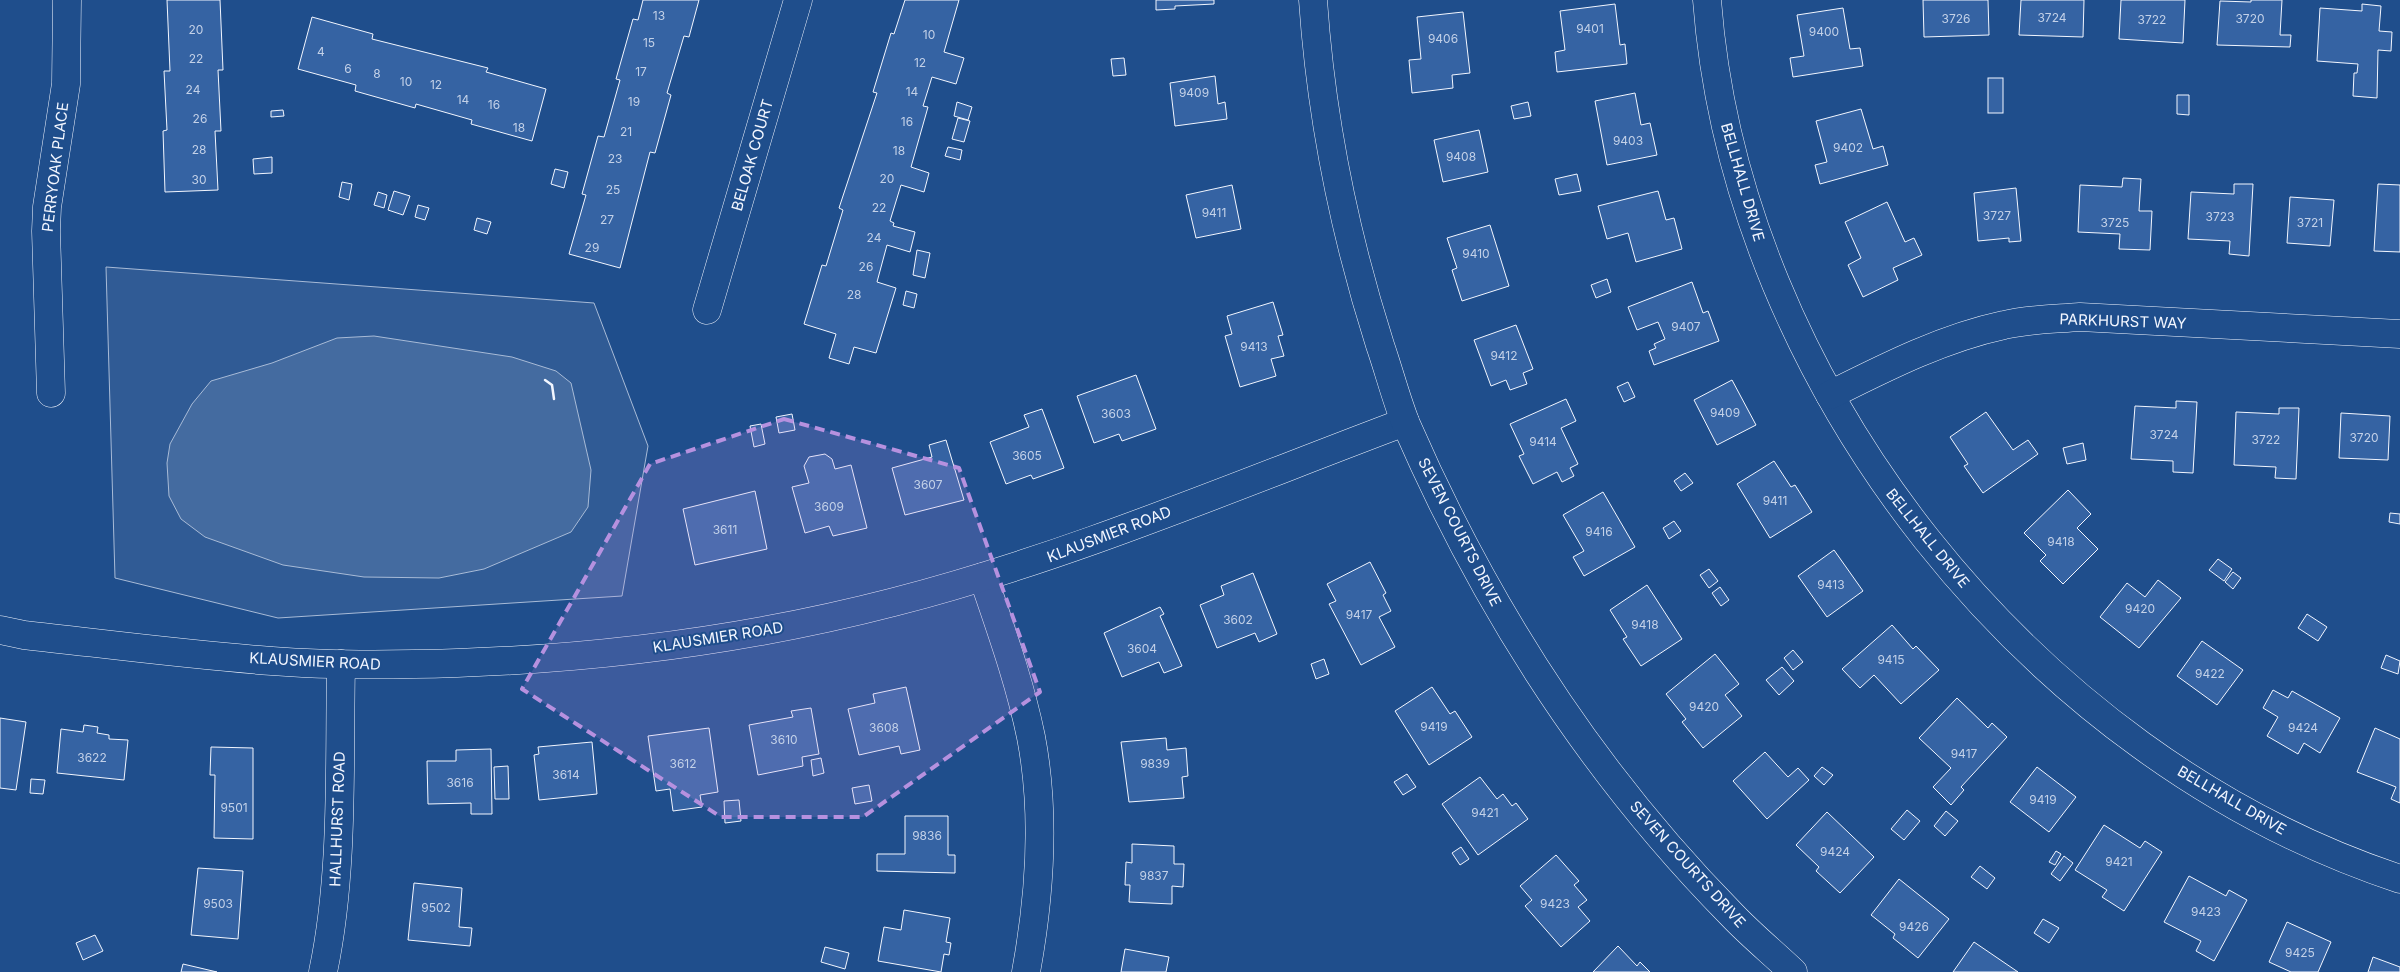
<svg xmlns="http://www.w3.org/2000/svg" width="2400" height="972" viewBox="0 0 2400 972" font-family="Inter,sans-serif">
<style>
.built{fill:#305b95;stroke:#a8bbd7}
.water{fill:#446ba0;stroke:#a8bbd7}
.building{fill:#3563a3;stroke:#f2f6ff}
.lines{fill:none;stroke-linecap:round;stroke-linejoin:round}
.minor-casing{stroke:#f2f6ff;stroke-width:29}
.tertiary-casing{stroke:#f2f6ff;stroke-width:29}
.minor{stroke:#1f4e8c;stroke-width:28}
.tertiary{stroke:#1f4e8c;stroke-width:28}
.wall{stroke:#f2f6ff;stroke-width:2.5}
.marked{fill:#b691df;fill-opacity:0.2;stroke:#b691df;stroke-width:4;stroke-dasharray:10 6;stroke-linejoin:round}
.labels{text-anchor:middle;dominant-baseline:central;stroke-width:4;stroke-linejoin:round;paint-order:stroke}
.number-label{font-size:12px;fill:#c3d1e8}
.street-label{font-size:15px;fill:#f2f6ff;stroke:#1f4e8c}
</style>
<rect width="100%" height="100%" fill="#1f4e8c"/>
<!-- built -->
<polygon class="built" points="106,267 594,303 648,446 622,596 278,618 115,578"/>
<!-- water -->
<polygon class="water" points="374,336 512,357 556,371 571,383 591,470 588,507 571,532 484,569 439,578 364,577 283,565 205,537 181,519 169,496 167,463 170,444 192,404 211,381 272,363 337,338"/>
<!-- building -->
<g class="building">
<polygon points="167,0 220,0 223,70 218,70 221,131 215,131 218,190 165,192 163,131 167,130 164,71 170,71"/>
<polygon points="643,0 699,0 689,37 684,36 667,93 671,95 655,153 650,152 620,268 569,254 586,195 582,194 598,136 604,137 620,80 616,79 633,19 638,20"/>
<polygon points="905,0 959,0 944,52 964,58 956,84 932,77 923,106 928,107 911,167 929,173 924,192 901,185 890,221 894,223 893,226 915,232 910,252 887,245 877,282 896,288 876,353 854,347 849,364 829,358 836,334 804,324 822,265 826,266 843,210 839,208 877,93 873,92 891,33 894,34"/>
<polygon points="1156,0 1214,0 1214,4 1175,6 1175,9 1156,10"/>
<polygon points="1923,0 1988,0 1989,35 1924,37"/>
<polygon points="2021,0 2084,0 2083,37 2019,35"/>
<polygon points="2121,0 2185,0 2183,43 2119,39"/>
<polygon points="2251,0 2282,0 2280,35 2291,35 2290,47 2217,45 2220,1 2251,2"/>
<polygon points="1615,4 1620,45 1625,44 1627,64 1557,72 1555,52 1565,50 1560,11"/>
<polygon points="2362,4 2381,6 2379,31 2392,32 2391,51 2378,50 2377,98 2353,96 2354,73 2357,73 2358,64 2317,61 2320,8 2362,11"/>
<polygon points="1843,8 1850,49 1860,48 1863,66 1793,77 1790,58 1804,56 1797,15"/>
<polygon points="1463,12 1470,73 1452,75 1453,88 1412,93 1409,60 1421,59 1417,17"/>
<polygon points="312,17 373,34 372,39 488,68 486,72 546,89 532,141 471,124 472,120 416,104 415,108 355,91 356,85 298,69"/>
<polygon points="1124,58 1126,75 1113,76 1111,59"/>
<polygon points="1215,76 1218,104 1225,102 1227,119 1175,126 1170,83"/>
<rect x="1988" y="78" width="15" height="35"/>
<polygon points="1635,93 1641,125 1650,123 1657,155 1607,165 1595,101"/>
<polygon points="2177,95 2189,95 2189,115 2177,114"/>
<polygon points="957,102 972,107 968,120 954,116"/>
<polygon points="1528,102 1531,116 1514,119 1511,106"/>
<polygon points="1861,109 1873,149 1883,146 1888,165 1820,184 1815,165 1827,162 1816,121"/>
<polygon points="283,110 284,116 271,117 271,111"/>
<polygon points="958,118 970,121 964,142 952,139"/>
<polygon points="1479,130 1488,172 1443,182 1434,140"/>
<polygon points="948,147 962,150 960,160 945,156"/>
<polygon points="272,157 272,173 254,174 253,159"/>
<polygon points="555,169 568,172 564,188 551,184"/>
<polygon points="1577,174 1581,191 1559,195 1555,179"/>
<polygon points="2123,178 2141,179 2139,211 2152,211 2150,250 2119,249 2120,234 2078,232 2080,185 2122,187"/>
<polygon points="342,182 352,184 349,200 339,197"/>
<polygon points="2234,184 2253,184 2249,256 2229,254 2230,241 2188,239 2191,192 2234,194"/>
<polygon points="2378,184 2400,185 2400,252 2374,251"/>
<polygon points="1232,185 1241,229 1196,238 1186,195"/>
<polygon points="2016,188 2021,241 2009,242 2009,238 1978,241 1974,193"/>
<polygon points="394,191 410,196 403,215 388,210"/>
<polygon points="1658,191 1666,220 1674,218 1682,249 1636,262 1628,233 1607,239 1598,206"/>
<polygon points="378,192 387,195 384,208 374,205"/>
<polygon points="2290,197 2334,200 2330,246 2287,243"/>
<polygon points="1887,202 1905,242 1914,238 1922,255 1893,268 1898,280 1863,297 1848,265 1861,258 1845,222"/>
<polygon points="418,205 429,208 425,220 415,217"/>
<polygon points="477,218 491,222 487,234 474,230"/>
<polygon points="1490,225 1509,286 1462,301 1452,270 1457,268 1447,238"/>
<polygon points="917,250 930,253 925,278 913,275"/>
<polygon points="1607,279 1611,292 1596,298 1591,285"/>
<polygon points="1692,282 1703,313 1708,311 1719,341 1654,365 1649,351 1656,348 1654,344 1665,339 1658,322 1637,330 1628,307"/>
<polygon points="906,291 917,294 914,308 903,305"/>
<polygon points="1273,302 1283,335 1278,336 1284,356 1271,359 1276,376 1240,387 1225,336 1232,334 1227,316"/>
<polygon points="1516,325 1533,369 1523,373 1527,384 1510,390 1506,380 1491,386 1474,340"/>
<polygon points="1136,375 1156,429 1122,441 1119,434 1094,443 1077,396"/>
<polygon points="1732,380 1756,425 1717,445 1694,400"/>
<polygon points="1628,382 1635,397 1624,402 1617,387"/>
<polygon points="1566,399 1576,421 1561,428 1578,464 1570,468 1574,476 1562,482 1557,472 1533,484 1519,456 1524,454 1510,424"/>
<polygon points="2176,401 2197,402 2193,473 2173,472 2173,461 2131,459 2135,406 2176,408"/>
<polygon points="2279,408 2299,408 2296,479 2275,478 2276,467 2234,465 2236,412 2279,414"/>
<polygon points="1042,409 1064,468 1033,479 1031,475 1006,484 990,442 1029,427 1024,415"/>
<polygon points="1986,412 2013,450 2028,440 2038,454 1983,493 1964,466 1968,464 1950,437"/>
<polygon points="2341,413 2390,416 2388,460 2339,458"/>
<polygon points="792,414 795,430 779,433 776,417"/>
<polygon points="761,424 765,444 754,447 750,426"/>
<polygon points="946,440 964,500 905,515 892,468 932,457 929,445"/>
<polygon points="2083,443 2086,460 2067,464 2063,448"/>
<polygon points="825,454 832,459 835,469 851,465 867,528 833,536 829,526 805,533 792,487 809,483 804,466 809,457"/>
<polygon points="1774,461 1791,487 1795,485 1812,512 1770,538 1737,484"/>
<polygon points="1685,473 1693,483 1681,491 1674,481"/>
<polygon points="2068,490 2091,514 2077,528 2098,549 2063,584 2040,561 2046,555 2024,533"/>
<polygon points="755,491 767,549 695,565 683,509"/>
<polygon points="1603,492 1635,547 1584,576 1573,557 1584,551 1563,515"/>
<polygon points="2390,513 2400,514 2400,524 2389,522"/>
<polygon points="1674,521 1681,531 1669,539 1663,528"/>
<polygon points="1834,550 1863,591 1827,617 1798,576"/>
<polygon points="2218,559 2232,569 2224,581 2209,570"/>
<polygon points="1370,562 1386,593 1383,595 1391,611 1379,617 1395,647 1361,665 1329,604 1336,601 1327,584"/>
<polygon points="1709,569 1718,581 1709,588 1700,575"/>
<polygon points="2233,572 2241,578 2233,589 2225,582"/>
<polygon points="1253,573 1277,634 1259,642 1255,633 1217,648 1200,605 1224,595 1221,586"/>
<polygon points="2158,580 2181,598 2139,648 2100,617 2127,583 2145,597"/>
<polygon points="1647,585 1682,639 1641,666 1623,639 1627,637 1610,610"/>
<polygon points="1720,587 1729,600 1721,606 1712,593"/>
<polygon points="1160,607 1164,614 1160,616 1182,666 1164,673 1159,662 1122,677 1104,633"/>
<polygon points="2307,614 2327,627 2318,641 2298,628"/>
<polygon points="1892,625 1913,649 1916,646 1939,670 1901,704 1874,675 1860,688 1842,669"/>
<polygon points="2202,641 2243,670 2217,705 2177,676"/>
<polygon points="1793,650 1803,662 1793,670 1784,658"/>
<polygon points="1715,654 1739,684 1725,695 1742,716 1703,748 1682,722 1686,719 1666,694"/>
<polygon points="2386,655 2400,661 2398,674 2381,668"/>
<polygon points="1324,659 1329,674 1316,679 1311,664"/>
<polygon points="1782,667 1794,681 1779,695 1766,680"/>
<polygon points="906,687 920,750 901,754 899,746 859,755 848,709 875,703 873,694"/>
<polygon points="1432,687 1450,714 1455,711 1472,737 1429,765 1395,711"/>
<polygon points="2273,690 2288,698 2292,691 2340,718 2320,753 2304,743 2298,754 2267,736 2278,717 2263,708"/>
<polygon points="1957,698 1988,728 1992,723 2007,737 1961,787 1964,790 1951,805 1933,787 1951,768 1919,738"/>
<polygon points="811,708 819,754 802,757 803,766 758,775 749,725 793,717 791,711"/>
<polygon points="0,718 26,722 16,790 0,788"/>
<polygon points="84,725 98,727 97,733 109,735 109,739 128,740 124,780 57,773 61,729 83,732"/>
<polygon points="709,728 718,792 700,795 702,807 673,811 670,789 656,791 648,736"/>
<polygon points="2375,728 2400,739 2400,803 2391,799 2396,787 2357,772"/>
<polygon points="1166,738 1167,750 1186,748 1188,776 1182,777 1184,798 1129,802 1121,742"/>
<polygon points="592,742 597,794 539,800 534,755 539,754 538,747"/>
<polygon points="211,747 253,748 253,839 214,838 215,775 210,775"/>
<polygon points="491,749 492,814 471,814 471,803 428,804 427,761 456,761 456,750"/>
<polygon points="1765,752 1788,777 1798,768 1809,780 1767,819 1733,781"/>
<polygon points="821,758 824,773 813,776 811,760"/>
<polygon points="508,766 509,799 495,799 494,767"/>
<polygon points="1822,767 1833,775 1824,785 1814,776"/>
<polygon points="2037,767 2076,797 2049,832 2010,802"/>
<polygon points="1407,774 1416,787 1403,795 1394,782"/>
<polygon points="1480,777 1497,799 1503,794 1512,806 1516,803 1528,819 1478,855 1442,804"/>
<polygon points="31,779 45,780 43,794 30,793"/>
<polygon points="869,785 872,801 855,804 852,788"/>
<polygon points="739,800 741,821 725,823 724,801"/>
<polygon points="1907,810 1920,821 1904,840 1891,829"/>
<polygon points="1946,811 1958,821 1945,836 1934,826"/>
<polygon points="1827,812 1874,857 1840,893 1816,871 1819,867 1796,845"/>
<polygon points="905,816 948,816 948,855 955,855 955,873 877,871 877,854 905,854"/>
<polygon points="2104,825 2140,848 2145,841 2162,852 2124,911 2102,897 2107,890 2075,870"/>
<polygon points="1132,844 1174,846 1174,864 1184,864 1183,887 1172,886 1172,904 1129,902 1130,885 1125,885 1126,862 1132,863"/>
<polygon points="1461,847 1469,859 1460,865 1452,853"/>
<polygon points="2056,851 2061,854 2055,865 2049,862"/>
<polygon points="1556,855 1579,881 1574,885 1587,900 1578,907 1590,921 1561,947 1525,906 1532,900 1520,886"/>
<polygon points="2064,856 2073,863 2060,881 2051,874"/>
<polygon points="1980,866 1995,878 1987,889 1971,877"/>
<polygon points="198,868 243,871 238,939 191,935"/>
<polygon points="2189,876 2226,896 2229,890 2247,900 2214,961 2196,951 2201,941 2164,922"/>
<polygon points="1899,879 1949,919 1918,958 1893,938 1895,934 1871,915"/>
<polygon points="414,883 462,888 459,927 472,928 470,946 408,940"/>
<polygon points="904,910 950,918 946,942 951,943 949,955 944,954 941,972 878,961 884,927 901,930"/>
<polygon points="2043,919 2059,928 2049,943 2034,933"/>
<polygon points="2287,922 2331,942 2318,972 2291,972 2269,962"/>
<polygon points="95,935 103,951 83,960 76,943"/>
<polygon points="1974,942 2018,972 1953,972"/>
<polygon points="1618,946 1637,966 1640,962 1650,972 1593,972"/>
<polygon points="825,947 849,953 845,969 821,962"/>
<polygon points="1125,949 1169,957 1166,972 1121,972"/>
<polygon points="2373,957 2400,967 2400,972 2368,972"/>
<polygon points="183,964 217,972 181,972"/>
</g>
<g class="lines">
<!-- minor casing -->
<g class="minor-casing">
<g id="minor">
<path d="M1707 0C1736 387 2033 758 2400 879"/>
<polyline points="707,310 798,0"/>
<polyline points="51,393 46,231 47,207 66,84 67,0"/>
<path d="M1830 395C1886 367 1943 338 2004 325 2029 319 2055 319 2080 317L2400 334"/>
<path d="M983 577C1001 630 1020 683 1031 737 1046 815 1040 895 1026 972"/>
<path d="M0 630 24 635C106 644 189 655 272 661 334 666 396 665 457 663 605 658 751 639 894 602 1069 557 1237 485 1405 422"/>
<path d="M323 972C344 872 339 766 341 664"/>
</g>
</g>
<!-- tertiary casing -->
<g class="tertiary-casing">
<path id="tertiary" d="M1313 0C1321 117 1344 232 1380 345 1389 371 1396 399 1406 424 1485 606 1593 774 1732 915 1751 935 1773 953 1793 972"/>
</g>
<!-- minor -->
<use href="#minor" class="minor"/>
<!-- tertiary -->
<use href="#tertiary" class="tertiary"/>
<!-- wall -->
<polyline class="wall" points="545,380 552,385 554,399"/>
</g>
<!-- marked area -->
<path class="marked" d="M784 419 959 468 1040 692 863 817H721L522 689 650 464Z"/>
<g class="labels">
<!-- number labels -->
<g class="number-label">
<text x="659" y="15">13</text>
<text x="2052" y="17">3724</text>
<text x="1956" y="18">3726</text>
<text x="2250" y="18">3720</text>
<text x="2152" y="19">3722</text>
<text x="1590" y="28">9401</text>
<text x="196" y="29">20</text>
<text x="1824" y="31">9400</text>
<text x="929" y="34">10</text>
<text x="1443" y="38">9406</text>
<text x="649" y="42">15</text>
<text x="321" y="51">4</text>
<text x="196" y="58">22</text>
<text x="920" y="62">12</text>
<text x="348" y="68">6</text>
<text x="641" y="71">17</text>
<text x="377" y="73">8</text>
<text x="406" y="81">10</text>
<text x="436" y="84">12</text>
<text x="193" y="89">24</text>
<text x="912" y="91">14</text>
<text x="1194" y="92">9409</text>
<text x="463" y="99">14</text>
<text x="634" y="101">19</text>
<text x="494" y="104">16</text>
<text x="200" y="118">26</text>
<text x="907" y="121">16</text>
<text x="519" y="127">18</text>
<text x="626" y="131">21</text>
<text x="1628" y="140">9403</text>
<text x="1848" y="147">9402</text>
<text x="199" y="149">28</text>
<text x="899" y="150">18</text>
<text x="1461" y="156">9408</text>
<text x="615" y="158">23</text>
<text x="887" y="178">20</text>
<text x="199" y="179">30</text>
<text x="613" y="189">25</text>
<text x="879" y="207">22</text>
<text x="1214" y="212">9411</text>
<text x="1997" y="215">3727</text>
<text x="2220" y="216">3723</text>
<text x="607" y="219">27</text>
<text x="2115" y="222">3725</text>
<text x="2310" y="222">3721</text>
<text x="874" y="237">24</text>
<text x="592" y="247">29</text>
<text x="1476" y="253">9410</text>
<text x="866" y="266">26</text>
<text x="854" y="294">28</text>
<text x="1686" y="326">9407</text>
<text x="1254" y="346">9413</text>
<text x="1504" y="355">9412</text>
<text x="1725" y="412">9409</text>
<text x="1116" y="413">3603</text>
<text x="2164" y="434">3724</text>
<text x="2364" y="437">3720</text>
<text x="2266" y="439">3722</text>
<text x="1543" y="441">9414</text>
<text x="1027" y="455">3605</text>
<text x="928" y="484">3607</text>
<text x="1775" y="500">9411</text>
<text x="829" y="506">3609</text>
<text x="725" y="529">3611</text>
<text x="1599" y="531">9416</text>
<text x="2061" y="541">9418</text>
<text x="1831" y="584">9413</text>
<text x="2140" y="608">9420</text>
<text x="1359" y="614">9417</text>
<text x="1238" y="619">3602</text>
<text x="1645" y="624">9418</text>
<text x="1142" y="648">3604</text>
<text x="1891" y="659">9415</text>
<text x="2210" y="673">9422</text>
<text x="1704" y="706">9420</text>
<text x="1434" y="726">9419</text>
<text x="884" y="727">3608</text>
<text x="2303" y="727">9424</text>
<text x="784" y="739">3610</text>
<text x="1964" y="753">9417</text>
<text x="92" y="757">3622</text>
<text x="683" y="763">3612</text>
<text x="1155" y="763">9839</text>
<text x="566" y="774">3614</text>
<text x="460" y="782">3616</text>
<text x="2043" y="799">9419</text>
<text x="234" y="807">9501</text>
<text x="1485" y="812">9421</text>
<text x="927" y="835">9836</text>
<text x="1835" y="851">9424</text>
<text x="2119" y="861">9421</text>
<text x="1154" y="875">9837</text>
<text x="218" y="903">9503</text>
<text x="1555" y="903">9423</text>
<text x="436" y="907">9502</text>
<text x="2206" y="911">9423</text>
<text x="1914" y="926">9426</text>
<text x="2300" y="952">9425</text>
</g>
<!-- street labels -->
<g class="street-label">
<text transform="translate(752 155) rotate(-74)">BELOAK COURT</text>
<text transform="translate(55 167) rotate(-83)">PERRYOAK PLACE</text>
<text transform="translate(1743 182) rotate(74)">BELLHALL DRIVE</text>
<text transform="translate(2123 321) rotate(2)">PARKHURST WAY</text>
<text transform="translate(1460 532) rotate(63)">SEVEN COURTS DRIVE</text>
<text transform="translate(1109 534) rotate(-21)">KLAUSMIER ROAD</text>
<text transform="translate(1928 538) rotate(51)">BELLHALL DRIVE</text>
<text transform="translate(718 637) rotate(-9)">KLAUSMIER ROAD</text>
<text transform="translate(315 661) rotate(3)">KLAUSMIER ROAD</text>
<text transform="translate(2232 800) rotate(30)">BELLHALL DRIVE</text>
<text transform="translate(337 819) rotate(-88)">HALLHURST ROAD</text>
<text transform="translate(1688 864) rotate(48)">SEVEN COURTS DRIVE</text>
</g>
</g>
</svg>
